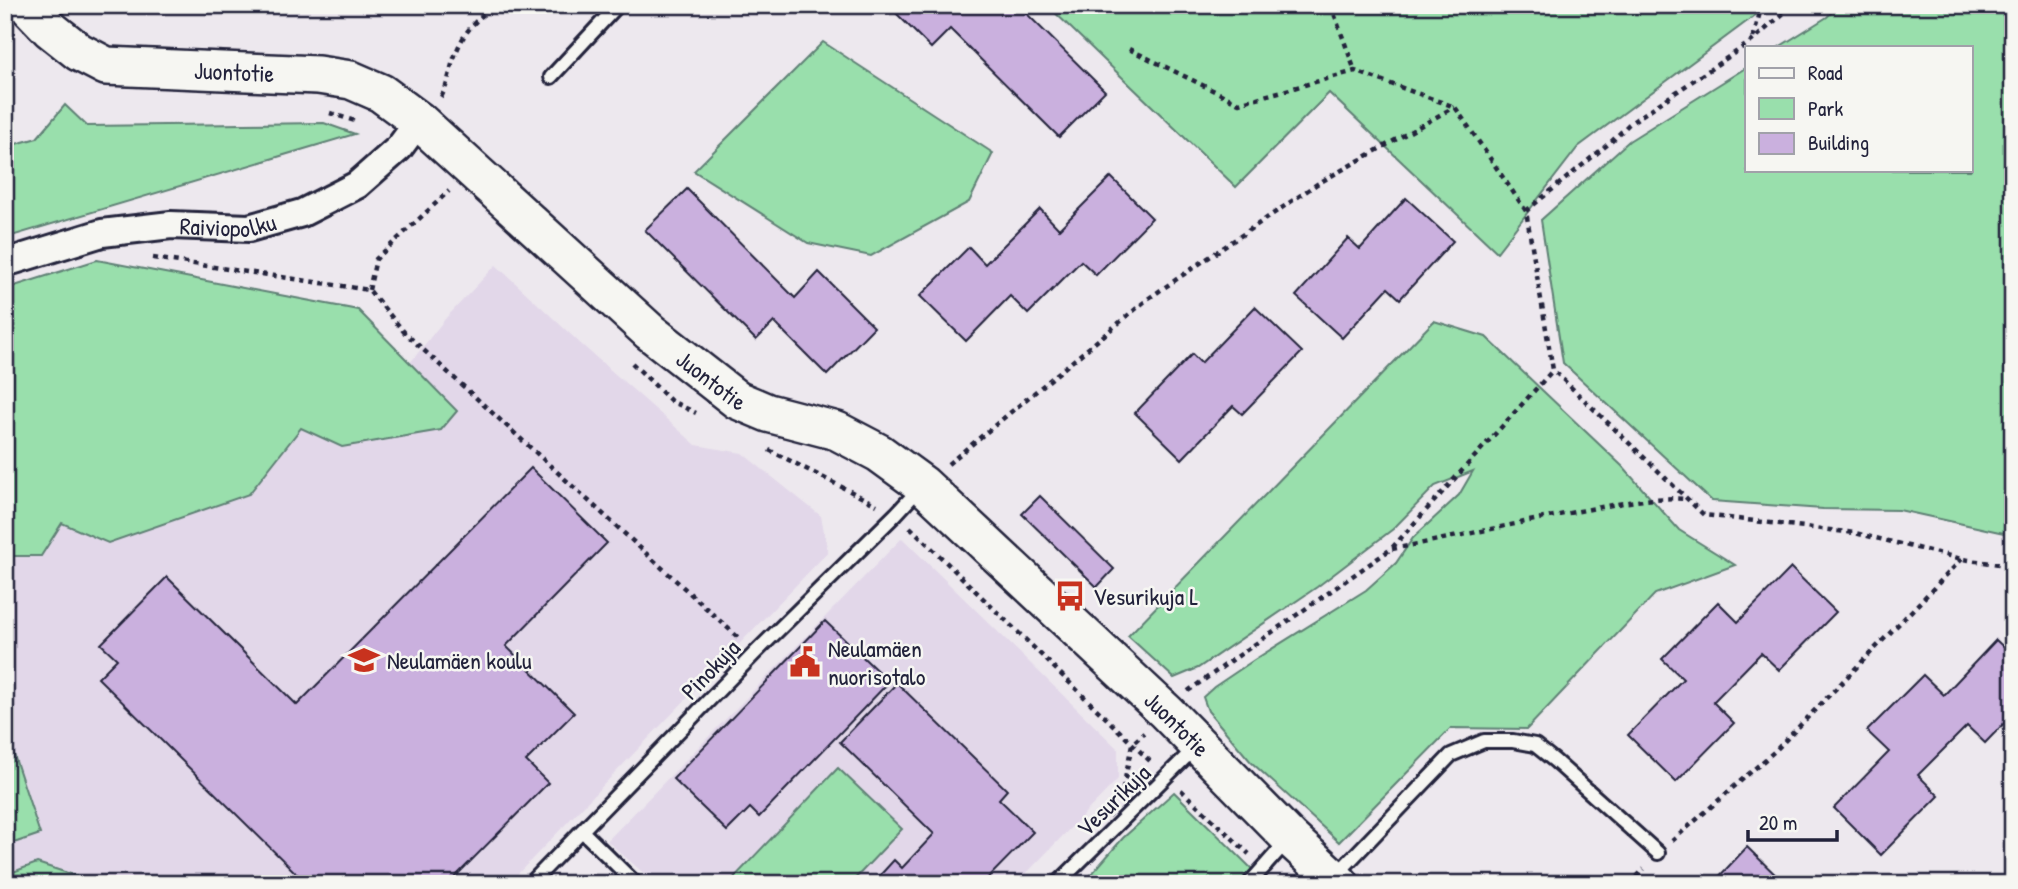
<svg xmlns="http://www.w3.org/2000/svg" width="2018" height="889" viewBox="0 0 2018 889" font-family="'Patrick Hand',sans-serif">
<style>
.built{fill:#e2d7e9}
.green{fill:#99dfac;stroke:#5e8074;stroke-width:2}
.building{fill:#cab0de;stroke:#22223b;stroke-width:2}
.lines{fill:none;stroke-linecap:round;stroke-linejoin:round}
.lane-casing{stroke:#22223b;stroke-width:18}
.street-casing{stroke:#22223b;stroke-width:32}
.secondary-casing{stroke:#22223b;stroke-width:42}
.path{stroke:#22223b;stroke-width:4.5;stroke-dasharray:5 5;stroke-linecap:butt}
.lane{stroke:#f6f6f2;stroke-width:12}
.street{stroke:#f6f6f2;stroke-width:26}
.secondary{stroke:#f6f6f2;stroke-width:37}
.labels{text-anchor:middle;dominant-baseline:central;stroke-width:5;stroke-linejoin:round;paint-order:stroke}
.street-label{font-size:24px;fill:#22223b;stroke:#f6f6f2}
.poi-label{font-size:24px;fill:#22223b;stroke:#f6f6f2;text-anchor:start}
</style>
<rect width="100%" height="100%" fill="#ede8ee"/>
<filter id="ink" filterUnits="userSpaceOnUse"><feTurbulence type="fractalNoise" baseFrequency=".0143" numOctaves="2"/><feDisplacementMap in="SourceGraphic" scale="14" xChannelSelector="R" yChannelSelector="G"/><feConvolveMatrix kernelMatrix="1 2 1 2 8 2 1 2 1" color-interpolation-filters="sRGB"/></filter>
<g filter="url(#ink)">
<!-- built -->
<g class="built">
<polygon points="496,265 582,345 696,445 742,453 821,516 828,552 508,884 5,884 5,489 330,408 410,363 445,319"/>
<polygon points="902,538 1118,749 1118,779 1016,884 656,884 607,841"/>
</g>
<!-- green -->
<g class="green">
<polygon points="1047,5 1769,5 1578,147 1497,252 1329,93 1236,187"/>
<polygon points="1839,5 2013,5 2013,535 1899,510 1823,509 1712,501 1563,363 1541,220 1629,141 1747,67 1747,170 1971,170 1971,47 1779,47 1827,17"/>
<polygon points="823,42 993,153 969,202 871,256 808,243 694,171"/>
<polygon points="65,105 87,126 324,123 355,134 5,238 5,147 37,138"/>
<polygon points="97,260 358,310 457,411 441,430 342,447 301,428 249,494 108,543 62,523 41,556 5,556 5,289"/>
<polygon points="1434,321 1486,337 1622,466 1679,530 1735,565 1655,594 1527,729 1451,728 1339,842 1251,762 1208,711 1203,697 1214,687 1254,660 1366,590 1396,563 1413,538 1459,495 1473,471 1435,486 1393,529 1317,587 1198,668 1174,678 1128,636"/>
<polygon points="5,728 40,834 5,846"/>
<polygon points="838,768 902,829 850,884 728,884"/>
<polygon points="1174,792 1252,869 1238,884 1083,884 1123,838"/>
<polygon points="37,863 101,884 5,884 5,875"/>
</g>
<!-- building -->
<g class="building">
<polygon points="888,5 1018,5 1105,91 1059,137 950,29 931,48"/>
<polygon points="1111,177 1152,218 1096,275 1081,261 1028,314 1010,296 966,341 920,296 969,247 985,264 1040,209 1059,229"/>
<polygon points="687,189 795,298 819,272 874,327 827,375 774,322 756,340 645,230"/>
<polygon points="1406,198 1453,241 1400,299 1388,288 1342,338 1296,296 1348,238 1360,249"/>
<polygon points="1255,307 1302,352 1242,414 1233,406 1182,459 1135,413 1192,354 1201,363"/>
<polygon points="531,468 607,543 506,646 574,713 526,761 548,783 448,884 307,884 98,678 117,659 101,644 167,577 297,705"/>
<polygon points="1040,496 1114,569 1097,587 1022,514"/>
<polygon points="1791,568 1836,612 1779,670 1761,653 1713,702 1734,723 1676,782 1628,735 1683,679 1662,659 1718,602 1738,622"/>
<polygon points="825,621 889,682 759,817 750,808 727,831 673,779"/>
<polygon points="1996,640 2013,656 2013,714 1985,743 1967,726 1918,775 1939,796 1881,855 1834,808 1889,752 1867,731 1923,675 1944,695"/>
<polygon points="897,683 1007,790 999,799 1033,832 982,884 872,884 894,860 902,868 934,834 840,742"/>
<polygon points="1747,847 1785,884 1712,884"/>
</g>
<g class="lines">
<!-- lane casing -->
<g class="lane-casing">
<g id="lane">
<polyline points="551,77 618,5"/>
<polyline points="582,831 636,884"/>
<polyline points="1337,874 1451,755 1484,741 1513,741 1535,745 1555,761 1658,853"/>
<polyline points="530,884 755,653 896,514 920,488"/>
<polyline points="1057,884 1197,746"/>
<polyline points="1249,884 1287,841"/>
</g>
</g>
<!-- street casing -->
<g class="street-casing">
<g id="street">
<path id="s1" d="M5 263 102 233 171 225 249 228 302 213 357 185 399 148 419 121"/>
</g>
</g>
<!-- secondary casing -->
<g class="secondary-casing">
<g id="secondary">
<path id="s2" d="M27 5 50 29 79 52 106 66 318 75 351 80 381 93 419 121 650 332 737 400 768 413 837 431 879 453 923 485 1166 712 1290 838 1340 884"/>
</g>
</g>
<!-- path -->
<g class="path">
<polyline points="1331,5 1355,71"/>
<polyline points="1753,38 1762,5"/>
<polyline points="1129,49 1239,103 1355,71 1455,107 1526,211 1553,370 1704,515 1855,533 1962,559 2013,566"/>
<path d="M441 97C448 85 449 74 453 61 462 34 473 21 496 5"/>
<polyline points="330,113 358,122"/>
<polyline points="1526,211 1612,141 1629,124 1752,41 1793,5"/>
<polyline points="153,258 369,290 405,333 741,640"/>
<polyline points="369,290 376,259 449,191"/>
<polyline points="632,363 671,401 696,413"/>
<polyline points="769,450 877,505"/>
<polyline points="948,464 1149,298 1317,184 1454,107"/>
<polyline points="910,527 1152,763"/>
<path d="M1392 549C1457 537 1521 522 1585 510 1618 504 1653 496 1686 499"/>
<polyline points="1188,691 1391,549 1553,370"/>
<polyline points="1123,789 1132,744 1144,733"/>
<polyline points="1181,790 1249,854"/>
<polyline points="1672,841 1776,750 1962,559"/>
<polyline points="1630,884 1644,869"/>
</g>
<!-- lane -->
<use href="#lane" class="lane"/>
<!-- street -->
<use href="#street" class="street"/>
<!-- secondary -->
<use href="#secondary" class="secondary"/>
</g>
</g>
<!-- icons -->
<defs>
<g id="bus-bare" transform="scale(2.415)"><path d="M-5-6H5V4H4V6H2V4H-2V6H-4V4H-5ZM-3.5-4V0h7V-4ZM-3.5 1.2v1.5H-2V1.2ZM2 1.2v1.5H3.5V1.2Z" fill="#c8321e" stroke="#f6f6f2" stroke-width="2.5" paint-order="stroke"/></g>
<g id="school-bare" transform="scale(2.415)"><path d="M0-5L7-2L0 1L-7-2ZM-4 1L0 2.5L4 1V4Q0 6-4 4Z" fill="#c8321e" stroke="#f6f6f2" stroke-width="2.5" paint-order="stroke"/></g>
<g id="civic-bare" transform="scale(2.415)"><path d="M-.6-6.5H3V-4.5H.6V-3L4-1V1h2V6H-6V1h2V-1L-.6-3ZM-1.2 2.5V6h2.4V2.5Z" fill="#c8321e" stroke="#f6f6f2" stroke-width="2.5" paint-order="stroke"/></g>
</defs>
<g fill-rule="evenodd">
<use href="#bus-bare" x="1070" y="596"/>
<use href="#school-bare" x="364" y="660"/>
<use href="#civic-bare" x="805" y="662"/>
</g>
<g class="labels">
<!-- street labels -->
<g class="street-label">
<text stroke="none"><textPath href="#s2" startOffset="229">Juontotie</textPath></text>
<text stroke="none"><textPath href="#s1" startOffset="228">Raiviopolku</textPath></text>
<text stroke="none"><textPath href="#s2" startOffset="817">Juontotie</textPath></text>
<text transform="translate(710 669) rotate(-46)">Pinokuja</text>
<text stroke="none"><textPath href="#s2" startOffset="1405">Juontotie</textPath></text>
<text transform="translate(1113 800) rotate(-44)">Vesurikuja</text>
</g>
<!-- poi labels -->
<g class="poi-label">
<text x="1093" y="596">Vesurikuja L</text>
<text x="828" y="648">Neulamäen<tspan x="828" dy="28">nuorisotalo</tspan></text>
<text x="387" y="660">Neulamäen koulu</text>
</g>
</g>
<!-- margin -->
<rect width="2018" height="889" fill="none" stroke="#f6f6f2" stroke-width="28"/>
<rect x="14" y="14" width="1990" height="861" fill="none" stroke="#22223b" stroke-width="2.5" filter="url(#ink)"/>
<!-- legend -->
<rect x="1745" y="46" width="228" height="126" fill="#f6f6f2" stroke="#a1a1a9" stroke-width="2"/>
<rect x="1759" y="68" width="35" height="10" fill="#f6f6f2" stroke="#a1a1a9" stroke-width="2"/>
<text x="1808" y="80" font-size="21" fill="#22223b">Road</text>
<rect x="1759" y="98" width="35" height="21" fill="#99dfac" stroke="#a1a1a9" stroke-width="2"/>
<text x="1808" y="116" font-size="21" fill="#22223b">Park</text>
<rect x="1759" y="133" width="35" height="21" fill="#cab0de" stroke="#a1a1a9" stroke-width="2"/>
<text x="1808" y="150" font-size="21" fill="#22223b">Building</text>
<!-- scale -->
<path d="M1748 830v10h89v-10" fill="none" stroke="#22223b" stroke-width="3.5"/>
<text x="1759" y="830" font-size="21" fill="#22223b" stroke="#f6f6f2" stroke-width="5" paint-order="stroke">20 m</text>
</svg>
